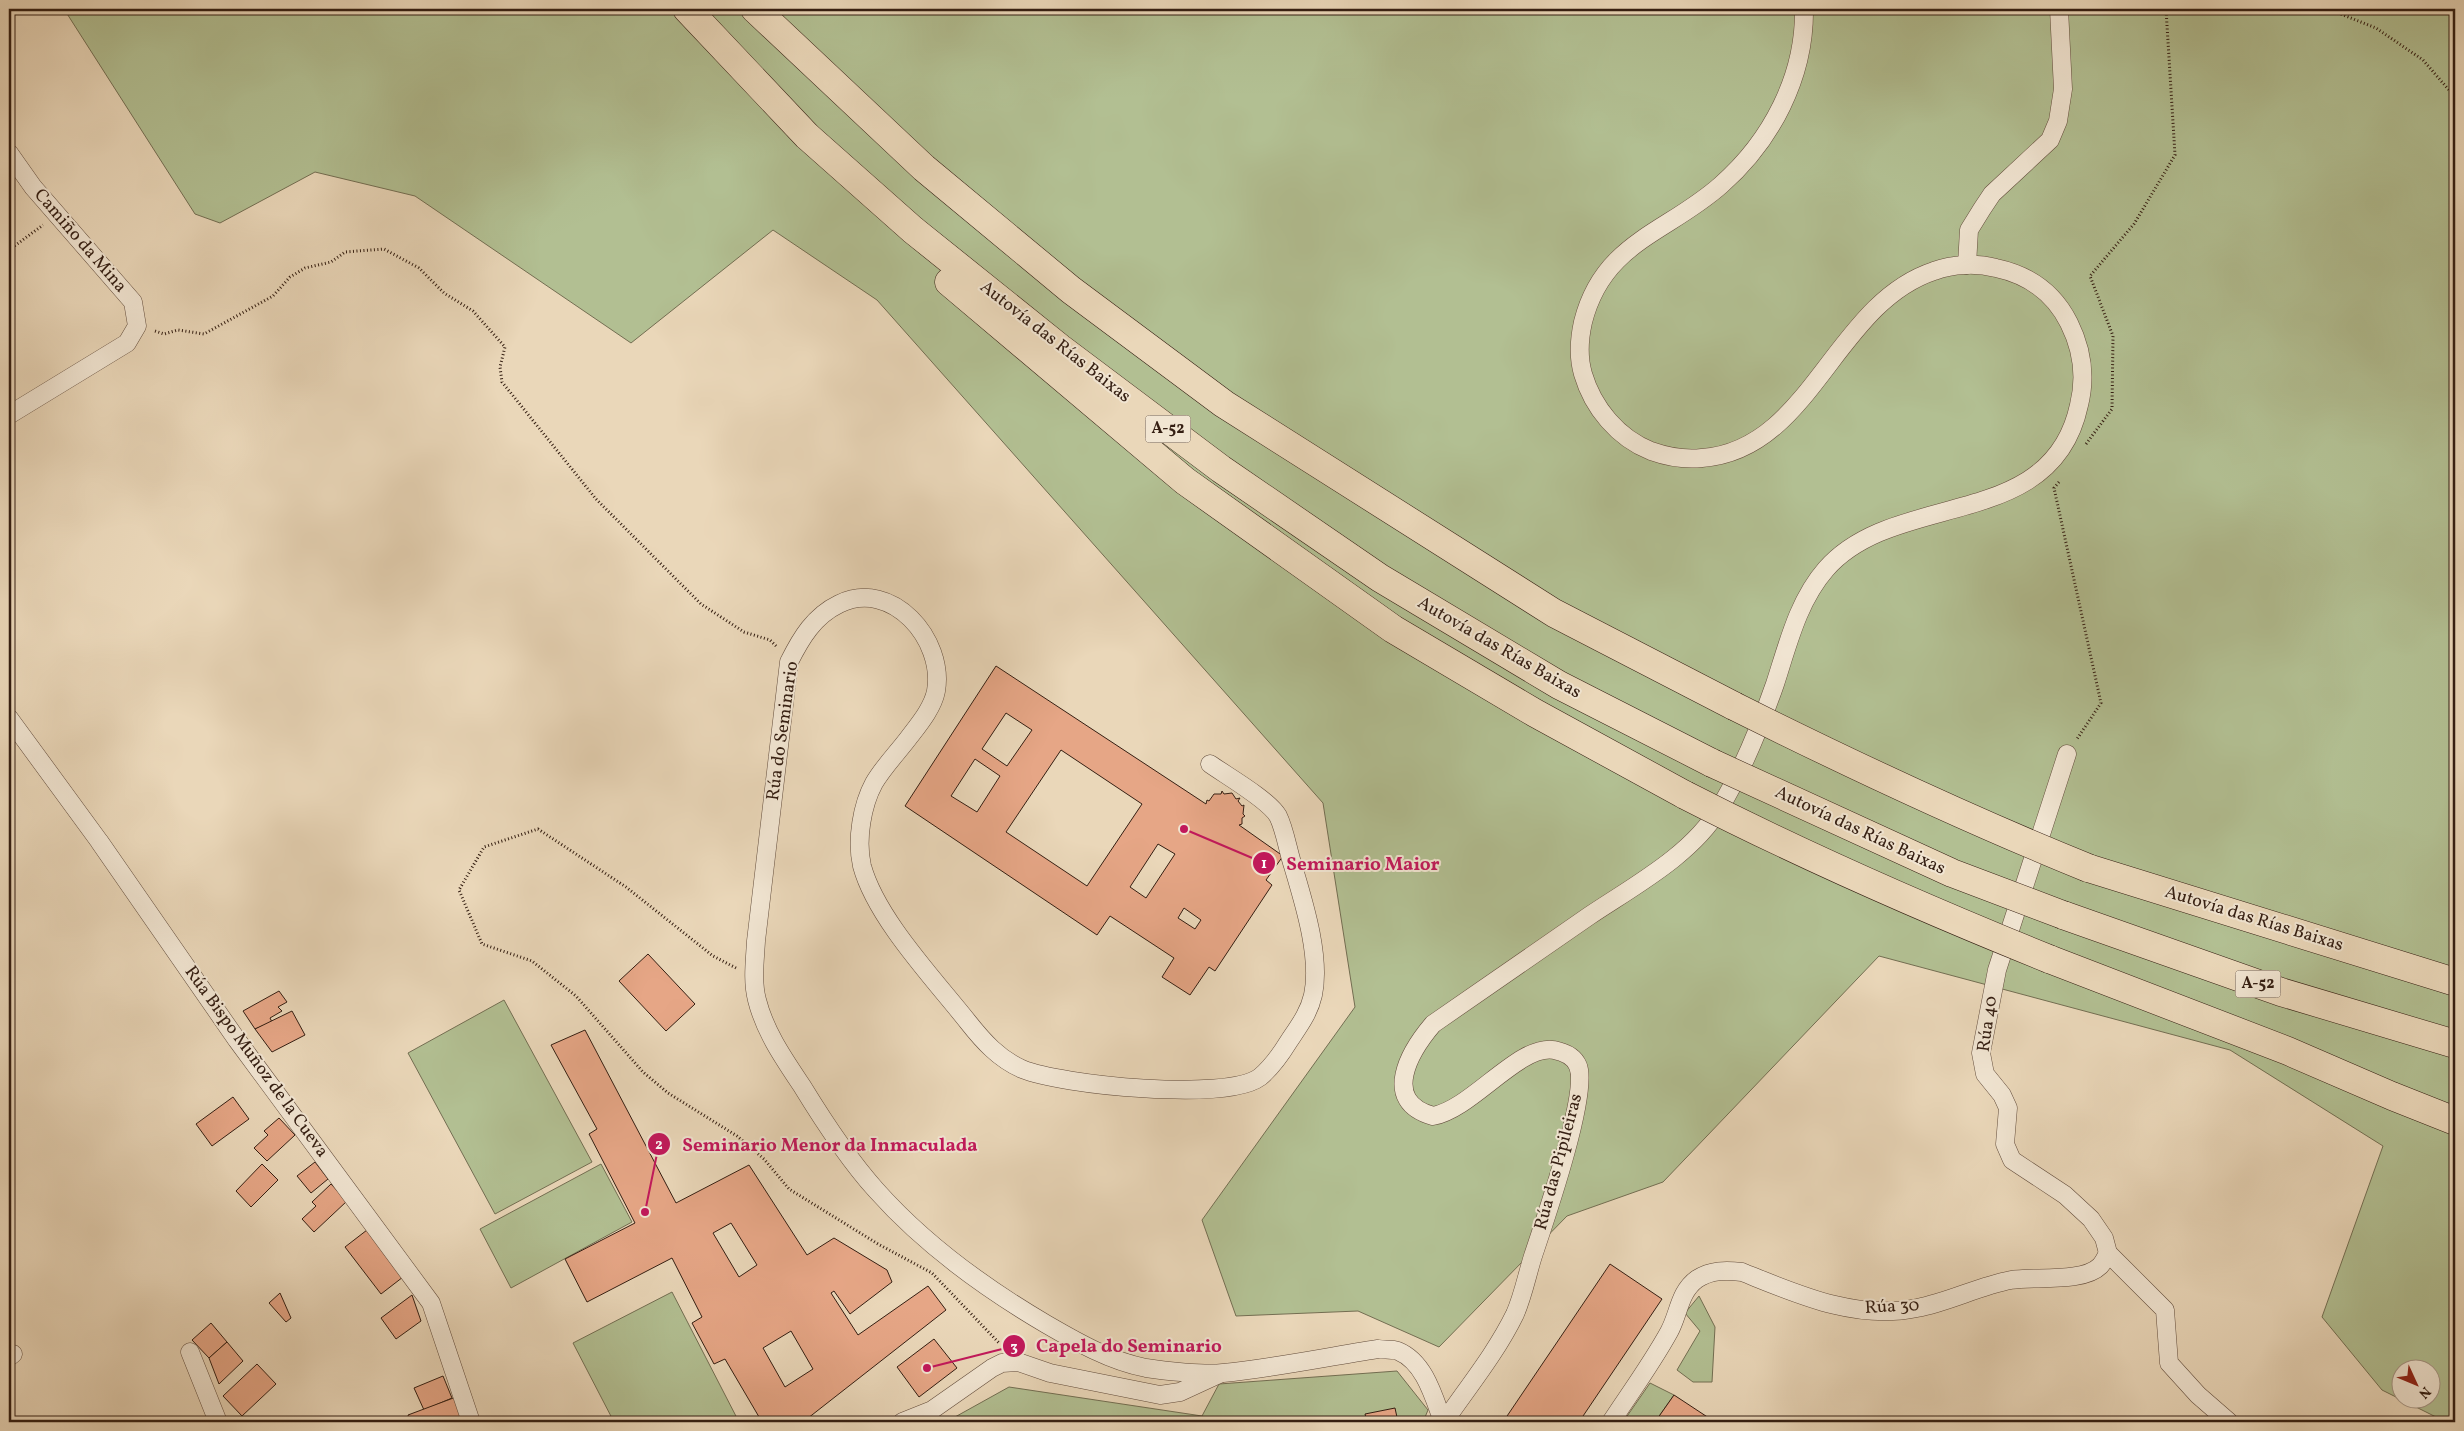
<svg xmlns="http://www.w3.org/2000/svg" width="2464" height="1431" viewBox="0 0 2464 1431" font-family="Vollkorn,serif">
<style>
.green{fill:#b2bf92;stroke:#736e52;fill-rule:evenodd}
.building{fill:#e6a686;stroke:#341e12;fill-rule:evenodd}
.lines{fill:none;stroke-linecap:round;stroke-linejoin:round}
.street-casing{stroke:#624c3c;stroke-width:19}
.highway-casing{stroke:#341e12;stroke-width:29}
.path{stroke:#341e12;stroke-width:3;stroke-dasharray:1 2.5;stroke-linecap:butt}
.street{stroke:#f1e5d2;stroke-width:18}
.highway{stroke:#ead7b9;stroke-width:28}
.highway-bridge-casing{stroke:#341e12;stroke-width:29;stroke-linecap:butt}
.highway-bridge{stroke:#ead7b9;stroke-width:28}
.labels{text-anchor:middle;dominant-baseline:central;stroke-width:4;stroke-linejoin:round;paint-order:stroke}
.shield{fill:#f1e5d2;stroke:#6d5a4c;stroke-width:1}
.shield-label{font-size:16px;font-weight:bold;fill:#341e12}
.street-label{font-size:18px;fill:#341e12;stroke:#f1e5d2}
.leader{fill:none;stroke:#c2185b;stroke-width:2}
.callout-dot{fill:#c2185b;stroke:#f1e5d2;stroke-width:2}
.mark-label{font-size:15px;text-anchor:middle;font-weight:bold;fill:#fff}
.callout-label{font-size:19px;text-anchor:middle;font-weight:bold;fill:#c2185b;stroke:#f1e5d2;stroke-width:4;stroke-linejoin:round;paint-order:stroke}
</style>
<rect width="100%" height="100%" fill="#ead7b9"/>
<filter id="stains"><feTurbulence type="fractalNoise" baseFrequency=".004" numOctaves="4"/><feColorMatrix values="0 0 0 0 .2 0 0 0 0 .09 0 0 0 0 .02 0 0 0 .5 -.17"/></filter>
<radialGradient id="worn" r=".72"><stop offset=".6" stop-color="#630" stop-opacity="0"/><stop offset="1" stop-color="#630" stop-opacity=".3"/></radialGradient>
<!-- green -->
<g class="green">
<path d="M64 9H2455V1422H2446L2382 1390 2322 1317 2383 1146 2230 1050 1879 956 1663 1182 1567 1216 1439 1347 1358 1311 1236 1316 1202 1220 1355 1007 1323 803 877 300 773 230 631 343 415 196 315 172 220 223 195 214ZM2402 1368H2432V1398H2402Z"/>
<polygon points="504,1000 592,1162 495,1214 408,1053"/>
<polygon points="601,1164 632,1222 511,1288 480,1229"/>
<polygon points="672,1292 739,1422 614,1422 573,1343"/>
<polygon points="1699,1296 1715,1327 1712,1382 1693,1382 1677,1370 1700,1331 1685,1313"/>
<polygon points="1397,1371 1428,1410 1423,1422 946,1422 1009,1387 1202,1416 1219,1384"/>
<polygon points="1650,1383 1674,1395 1655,1422 1623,1422"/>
</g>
<!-- building -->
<g class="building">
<path d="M996 666 1206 804 1207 800 1209 801 1214 794H1221L1222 791 1224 794 1232 793 1236 799 1240 798 1238 801 1242 806 1244 805 1243 814 1245 816 1242 818V824L1239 825 1283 856 1266 880 1272 885 1215 971 1209 967 1190 995 1162 977 1174 958 1110 916 1097 935 905 806ZM1006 713 1032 730 1007 766 982 749ZM1061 750 1142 804 1087 886 1006 832ZM975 759 1000 776 977 812 951 796ZM1158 844 1175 854 1146 898 1130 887ZM1184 908 1201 920 1195 929 1178 918Z"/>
<polygon points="648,954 695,1004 666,1031 619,981"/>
<polygon points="279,991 287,1002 278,1007 282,1011 270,1018 272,1022 255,1029 243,1011"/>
<polygon points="292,1011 305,1035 272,1052 255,1029"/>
<path d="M585 1030 676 1203 749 1165 807 1255 834 1238 887 1270 892 1282 850 1314 834 1291 831 1293 858 1335 928 1286 946 1310 803 1422H762L725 1359 714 1364 692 1323 702 1317 672 1258 587 1302 565 1259 635 1223 589 1134 597 1129 551 1045ZM731 1223 757 1265 739 1277 713 1233ZM791 1331 813 1369 785 1387 763 1348Z"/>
<polygon points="233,1097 249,1119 212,1146 196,1124"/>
<polygon points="279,1118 295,1135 267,1161 254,1148 268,1135 264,1131"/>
<polygon points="315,1162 328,1179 311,1193 297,1176"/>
<polygon points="262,1164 278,1180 251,1207 236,1191"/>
<polygon points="331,1184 347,1201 314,1232 302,1219 316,1206 312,1202"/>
<polygon points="367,1230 403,1277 381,1294 345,1247"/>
<polygon points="1610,1264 1662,1299 1579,1422 1503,1422"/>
<polygon points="280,1293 291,1318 286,1322 269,1303"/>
<polygon points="412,1295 421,1321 396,1339 381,1318"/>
<polygon points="211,1323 227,1342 209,1358 192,1340"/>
<polygon points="934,1339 957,1368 919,1397 897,1367"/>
<polygon points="227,1342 243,1361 219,1384 209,1358"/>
<polygon points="257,1364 276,1384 242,1416 223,1396"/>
<polygon points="443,1376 452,1398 424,1410 414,1388"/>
<polygon points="1674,1395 1715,1422 1655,1422"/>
<polygon points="456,1397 465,1422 410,1422 408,1415"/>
<polygon points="1395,1408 1398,1422 1367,1422 1365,1414"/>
</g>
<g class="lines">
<!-- street casing -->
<g class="street-casing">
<g id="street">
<polyline points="9,153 33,187 133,302 137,326 127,343 9,415"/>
<polyline points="1967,265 1969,230 1982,209 1992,194 2050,140 2058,121 2063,89 2059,9"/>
<polyline points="9,718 99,841 237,1040 431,1303 471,1422"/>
<polyline points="2067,754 1997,970 1981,1053 1985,1074 2002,1095 2008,1108 2005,1144 2012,1160 2065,1195 2091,1219 2104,1238 2108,1253 2165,1310 2169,1363 2198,1395 2229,1422"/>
<path d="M1210 764C1227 776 1269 800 1278 816 1285 830 1288 851 1293 866 1304 903 1321 957 1313 995 1309 1013 1299 1026 1289 1041 1281 1054 1272 1067 1260 1077 1227 1102 1061 1085 1022 1069 999 1059 983 1041 968 1022 934 979 876 918 862 866 856 840 862 805 874 783 884 766 899 751 910 736 920 723 933 707 936 691 945 640 892 578 839 604 814 616 801 638 789 662L756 941C755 960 752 981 757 1000 765 1032 784 1059 802 1086 824 1122 848 1159 876 1190 924 1244 983 1287 1046 1324 1077 1342 1110 1361 1146 1368 1165 1371 1204 1375 1223 1373 1274 1368 1326 1357 1378 1349 1384 1350 1392 1349 1398 1351 1425 1362 1434 1398 1443 1422"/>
<polyline points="190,1352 218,1422"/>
<polyline points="9,1357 13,1354"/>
<polyline points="902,1422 932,1410 992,1368 1002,1363 1018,1362 1050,1373 1160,1395 1180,1392 1219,1374"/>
<path d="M1444 1422C1468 1387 1496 1353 1515 1314 1523 1296 1527 1275 1533 1256 1544 1223 1589 1093 1578 1066 1574 1056 1564 1052 1554 1050 1519 1044 1472 1109 1433 1116 1380 1101 1410 1051 1433 1024 1485 988 1537 952 1589 916 1632 887 1692 855 1719 809 1743 770 1760 727 1775 684 1788 644 1798 601 1826 569 1896 489 2052 533 2079 405 2086 377 2082 349 2069 323 2054 293 2029 275 1996 268 1976 263 1953 264 1934 271 1834 304 1811 450 1702 458 1684 460 1668 457 1651 451 1618 438 1593 408 1583 374 1578 357 1579 340 1583 322 1603 242 1667 233 1721 185 1771 141 1805 77 1804 9"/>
<path d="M1611 1422C1630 1393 1652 1363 1669 1332 1679 1314 1679 1292 1697 1279 1711 1270 1726 1270 1742 1272 1797 1294 1856 1321 1917 1308 1949 1302 1979 1286 2011 1280 2034 1276 2083 1283 2100 1266 2103 1263 2106 1257 2108 1253"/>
</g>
</g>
<!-- highway casing -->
<g class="highway-casing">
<g id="highway">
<polyline points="687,9 807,136 913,230 1060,348 1221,469 1380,578 1559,685 1712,763"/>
<polyline points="755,9 924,168 1071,290 1224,404 1554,613 1734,706"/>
<polyline points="949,282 1185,481 1393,629 1535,713 1685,795"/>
<polyline points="2088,868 2455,982"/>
<polyline points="2063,915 2281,992 2455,1044"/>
<polyline points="2049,959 2288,1051 2392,1096 2455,1121"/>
</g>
</g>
<!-- path -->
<g class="path">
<polyline points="2328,9 2376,28 2423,60 2455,97"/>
<polyline points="9,250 43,225"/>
<polyline points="155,331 164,334 178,330 204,334 273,296 290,277 305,268 331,262 345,252 384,249 419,268 444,293 473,311 505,347 500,367 502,382 596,499 701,604 744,632 770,640 777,647"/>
<polyline points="2086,444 2112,409 2113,336 2090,276 2134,224 2175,155 2166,9"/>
<polyline points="2059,482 2054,488 2101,703 2077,739"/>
<polyline points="736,968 713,956 626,887 538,829 484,847 459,890 482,944 532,961 576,996 643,1072 668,1093 737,1136 764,1159 789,1189 878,1244 932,1273 1000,1344"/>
</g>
<!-- street -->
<use href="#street" class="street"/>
<!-- highway -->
<use href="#highway" class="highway"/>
<!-- highway-bridge casing -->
<g class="highway-bridge-casing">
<g id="highway-bridge">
<path d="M1734 706C1850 764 1967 819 2088 868"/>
<polyline points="1712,763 1952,873 2063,915"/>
<path d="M1685 795C1804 856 1925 909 2049 959"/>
</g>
</g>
<!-- highway-bridge -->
<use href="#highway-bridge" class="highway-bridge"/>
</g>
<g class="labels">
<!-- shield labels -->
<g class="shield">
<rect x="1145.5" y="415.5" width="45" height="27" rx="4"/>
<rect x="2235.5" y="970.5" width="45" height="27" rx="4"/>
</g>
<g class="shield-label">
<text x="1168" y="429">A-52</text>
<text x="2258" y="984">A-52</text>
</g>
<!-- street labels -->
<g class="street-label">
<text transform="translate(80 241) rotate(49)">Camiño da Mina</text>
<text transform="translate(1055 342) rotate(38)">Autovía das Rías Baixas</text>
<text transform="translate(1499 648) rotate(30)">Autovía das Rías Baixas</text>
<text transform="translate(783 731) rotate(-82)">Rúa do Seminario</text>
<text transform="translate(1860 831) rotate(25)">Autovía das Rías Baixas</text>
<text transform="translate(2254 919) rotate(17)">Autovía das Rías Baixas</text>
<text transform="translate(1988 1024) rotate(-82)">Rúa 40</text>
<text transform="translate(256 1062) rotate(54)">Rúa Bispo Muñoz de la Cueva</text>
<text transform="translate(1559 1162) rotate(-75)">Rúa das Pipileiras</text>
<text transform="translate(1892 1307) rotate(-3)">Rúa 30</text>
</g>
</g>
<!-- callouts -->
<path class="leader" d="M1184 829L1264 863M645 1212L659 1144M927 1368L1014 1346"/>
<g class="callout-dot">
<circle cx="1184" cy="829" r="5"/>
<circle cx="645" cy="1212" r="5"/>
<circle cx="927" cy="1368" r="5"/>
<circle cx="1264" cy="863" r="12"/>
<circle cx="659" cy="1144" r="12"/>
<circle cx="1014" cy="1346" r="12"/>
</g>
<g class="mark-label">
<text x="1264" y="868">1</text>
<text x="659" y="1149">2</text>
<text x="1014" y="1351">3</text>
</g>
<g class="callout-label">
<text x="1363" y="870">Seminario Maior</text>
<text x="830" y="1151">Seminario Menor da Inmaculada</text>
<text x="1129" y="1352">Capela do Seminario</text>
</g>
<!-- margin -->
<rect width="2464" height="1431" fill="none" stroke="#ead7b9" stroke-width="30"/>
<rect x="10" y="10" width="2444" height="1411" fill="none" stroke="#341e12" stroke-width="2.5"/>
<rect x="15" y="15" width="2434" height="1401" fill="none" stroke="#341e12"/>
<!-- north arrow -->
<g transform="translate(2416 1384) rotate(134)"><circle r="24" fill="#f1e5d2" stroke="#a59585"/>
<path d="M0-4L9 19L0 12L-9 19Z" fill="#8f2418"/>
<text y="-8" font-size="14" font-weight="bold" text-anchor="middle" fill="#341e12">N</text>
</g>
<rect width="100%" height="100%" filter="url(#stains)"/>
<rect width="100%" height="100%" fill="url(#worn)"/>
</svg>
